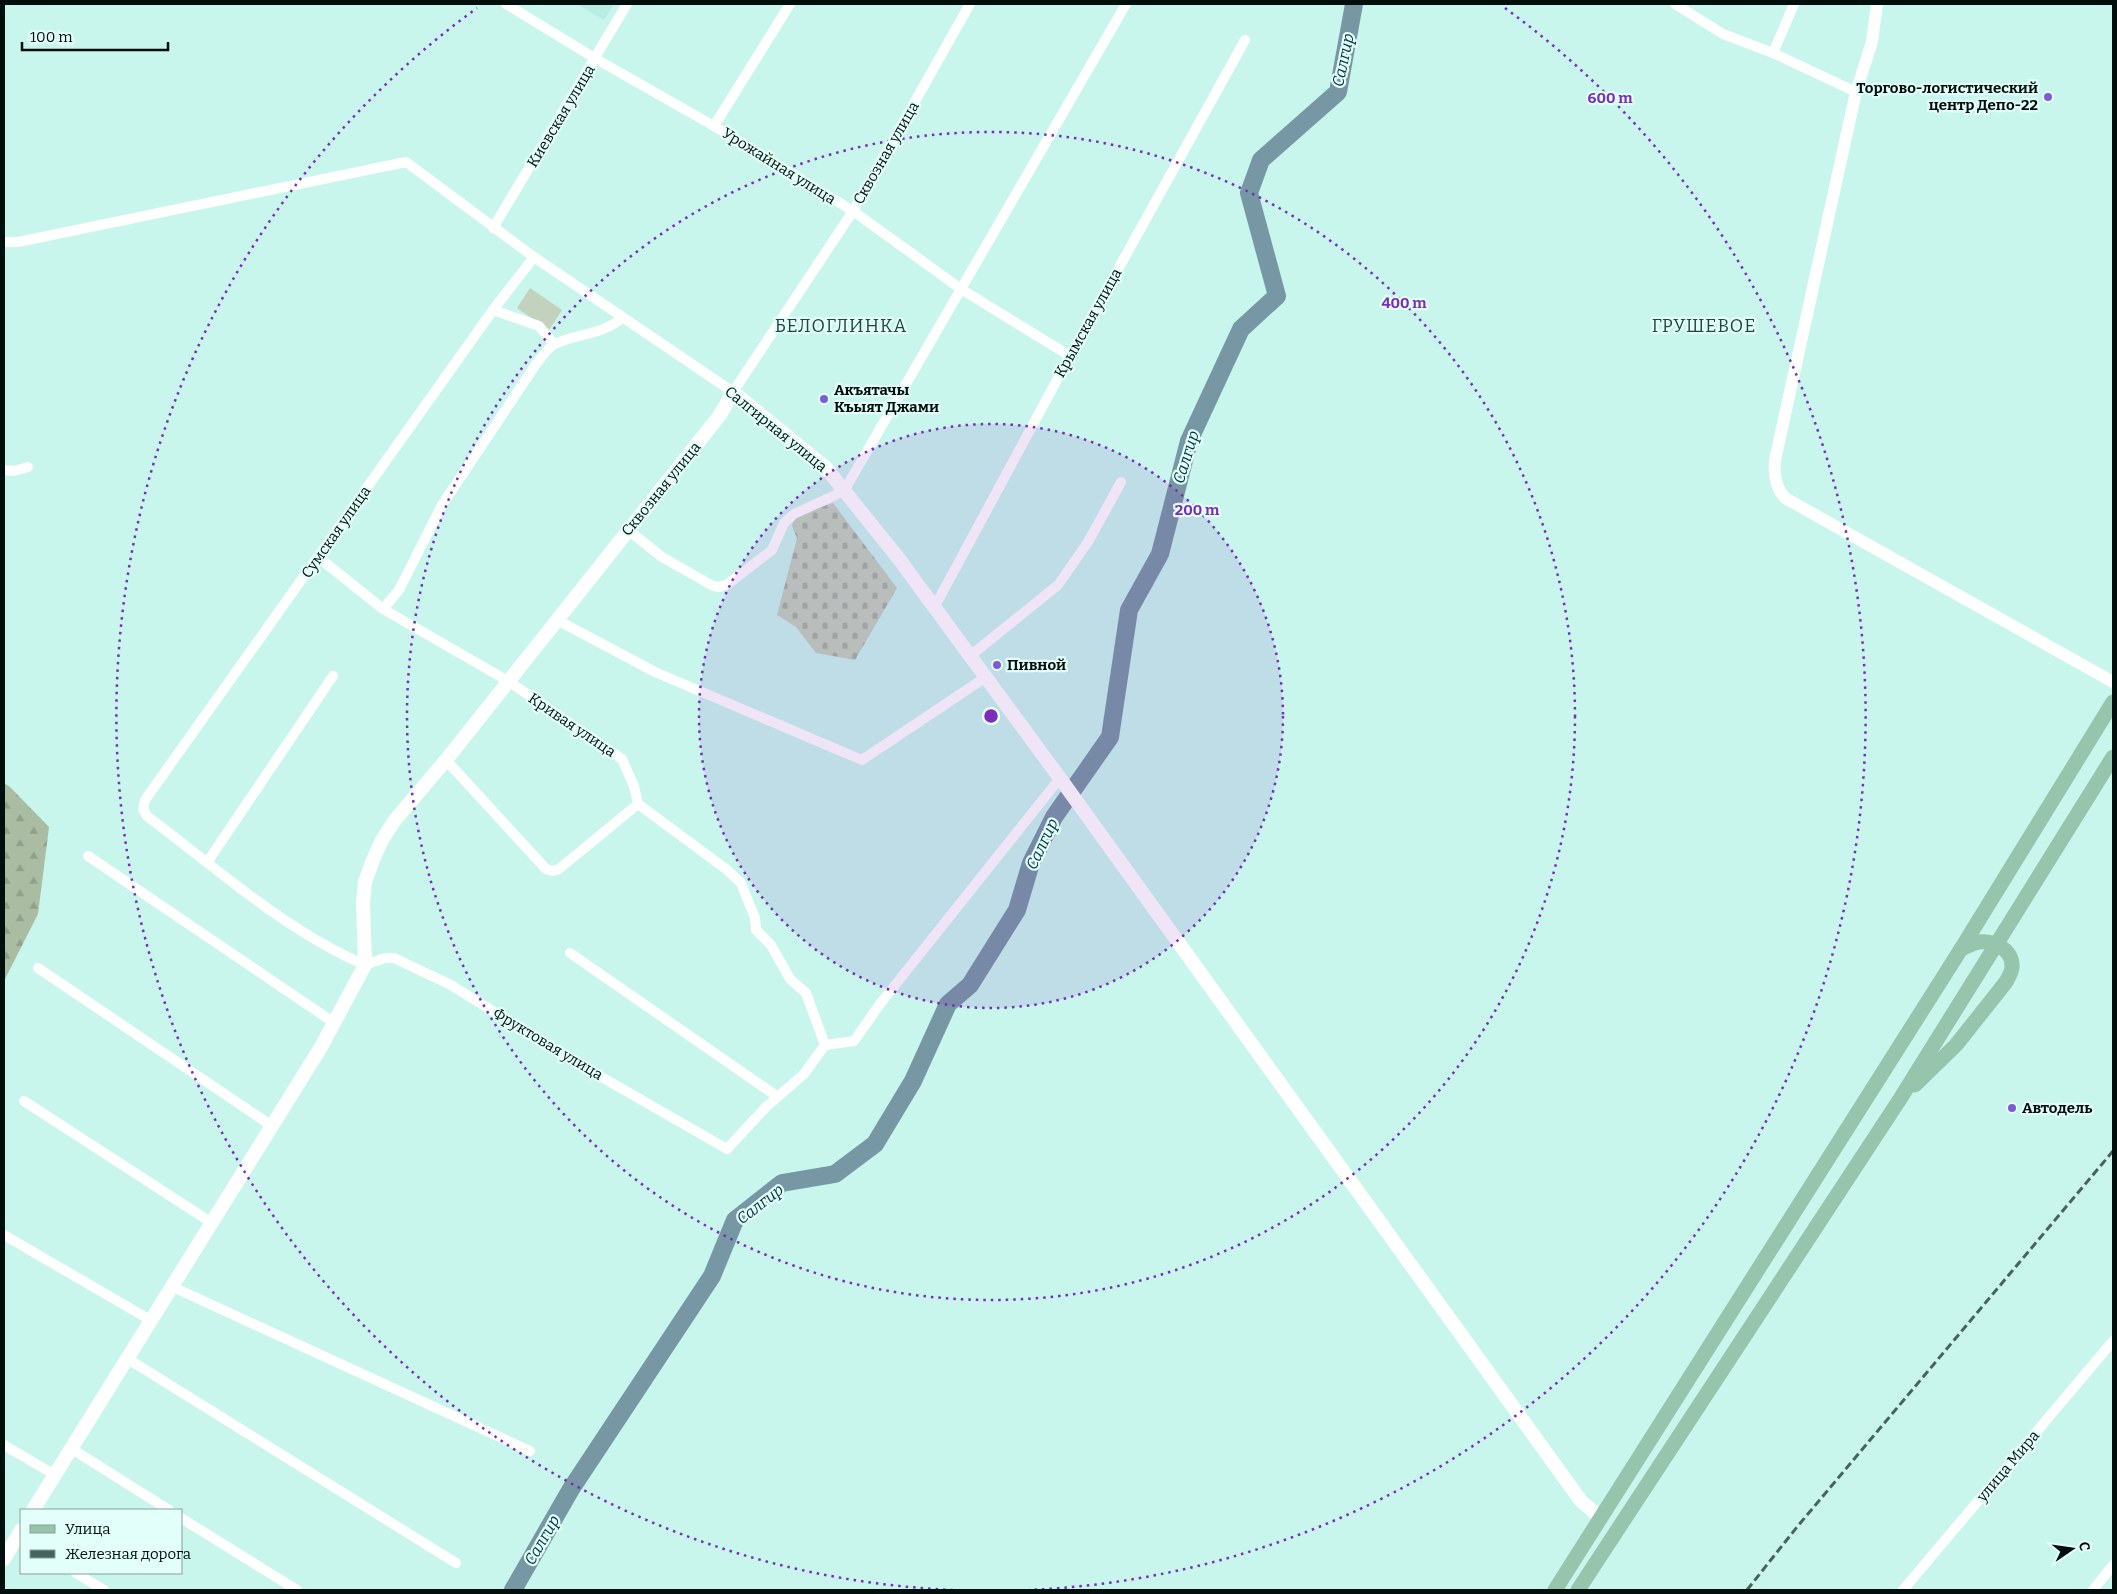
<svg xmlns="http://www.w3.org/2000/svg" width="2117" height="1594" viewBox="0 0 2117 1594" font-family="Bitter,serif">
<style>
.built{fill:#b5ede2}
.green{fill:#c2d2bc}
.forest{fill:url(#forest-firs)}
.cemetery{fill:url(#cemetery-stones)}
.lines{fill:none;stroke-linecap:round;stroke-linejoin:round}
.river{stroke:#7797a4;stroke-width:18}
.minor{stroke:#fff;stroke-width:10}
.tertiary{stroke:#fff;stroke-width:12}
.secondary{stroke:#fff;stroke-width:14}
.primary{stroke:#97c4ac;stroke-width:15}
.rail{stroke:#48625c;stroke-width:3;stroke-dasharray:8 4;stroke-linecap:butt}
.ring{fill:none;stroke:#7b2cbf;stroke-width:2.5;stroke-dasharray:2.5 5}
.poi-dot{fill:#7d5bd5;stroke:#e3fff9;stroke-width:2}
.labels{text-anchor:middle;dominant-baseline:central;stroke-width:4.5;stroke-linejoin:round;paint-order:stroke}
.poi-label{font-size:15px;font-weight:bold;fill:#010f0c;stroke:#e3fff9;text-anchor:start}
.street-label{font-size:15px;fill:#010f0c;stroke:#e3fff9}
.water-label{font-size:16px;font-style:italic;fill:#023444;stroke:#e3fff9}
.quarter-label{font-size:18px;letter-spacing:1px;fill:#1d4841;stroke:#e3fff9}
.centre{fill:#7b2cbf;stroke:#e3fff9;stroke-width:2.5}
.ring-label{font-size:15px;text-anchor:middle;font-weight:bold;fill:#7b2cbf;stroke:#e3fff9;stroke-width:4.5;stroke-linejoin:round;paint-order:stroke}
</style>
<defs>
<pattern id="forest-firs" width="22" height="20" patternUnits="userSpaceOnUse" patternTransform="scale(1.25)"><rect width="22" height="20" fill="#aabda3"/><path d="M5 1l3.5 6h-7zM16 11l3.5 6h-7z" fill="#90a18b"/></pattern>
<pattern id="cemetery-stones" width="16" height="16" patternUnits="userSpaceOnUse" patternTransform="scale(1.25)"><rect width="16" height="16" fill="#c2d2bc"/><path d="M2 7V4a2 2 0 0 1 4 0v3zM10 15v-3a2 2 0 0 1 4 0v3z" fill="#a5b3a0"/></pattern>
</defs>
<rect width="100%" height="100%" fill="#c8f6ec"/>
<!-- built -->
<polygon class="built" points="577,4 614,4 604,20"/>
<!-- green -->
<polygon class="green" points="530,288 562,310 549,330 517,308"/>
<!-- forest -->
<polygon class="forest" points="4,783 10,787 49,827 38,914 4,981"/>
<!-- cemetery -->
<polygon class="cemetery" points="833,503 897,588 855,660 816,653 796,627 777,615 797,538 792,526 795,516"/>
<g class="lines">
<!-- river -->
<polyline class="river" points="513,1590 571,1489 712,1276 735,1220 782,1183 835,1174 875,1144 913,1081 948,1004 970,985 1017,910 1031,863 1054,817 1110,737 1129,610 1160,554 1189,441 1241,329 1277,296 1249,193 1261,160 1338,92 1354,4"/>
<!-- minor -->
<g class="minor">
<polyline points="506,4 596,59 714,126 853,211 961,289 1070,356"/>
<polyline points="1675,4 1723,34 1773,53 1856,92"/>
<polyline points="1773,53 1794,4"/>
<polyline points="714,126 790,4"/>
<polyline points="493,228 627,4"/>
<polyline points="4,242 18,242 406,162 534,257 733,392 853,211 970,4"/>
<path d="M534 257 493 310 145 800 143 809 147 816C216 868 286 931 365 965L385 958H394L451 985 558 1052 727 1149 766 1107 804 1074 825 1045 854 1041 880 1004 1060 778"/>
<polyline points="493,310 539,326 554,344"/>
<polyline points="4,470 14,471 28,467"/>
<polyline points="628,530 662,557 713,586 719,587 728,584 772,550 784,523 794,514 844,491 1126,4"/>
<polyline points="318,557 383,609 508,681 622,759 634,786 638,804 726,869 741,883 755,918 756,930 771,945 790,979 806,993 825,1045"/>
<polyline points="934,608 1070,356 1245,40"/>
<path d="M383 609 399 590 442 505 536 364C541 358 548 347 555 344 578 333 602 335 622 318"/>
<polyline points="557,620 655,672 862,760 986,677"/>
<polyline points="970,656 1058,585 1088,542 1121,482"/>
<polyline points="446,760 546,869 553,871 559,869 638,804"/>
<polyline points="88,856 333,1022"/>
<polyline points="208,861 333,676"/>
<polyline points="570,953 778,1097"/>
<polyline points="38,968 272,1126"/>
<polyline points="24,1101 212,1223"/>
<polyline points="4,1235 152,1321"/>
<polyline points="173,1287 530,1451"/>
<polyline points="128,1359 456,1563"/>
<polyline points="4,1445 55,1475"/>
<polyline points="72,1449 169,1510"/>
<polyline points="181,1518 297,1590"/>
<polyline points="76,1573 104,1590"/>
<polyline points="1903,1590 2113,1341"/>
<polyline points="2093,1590 2113,1565"/>
</g>
<!-- tertiary -->
<path class="tertiary" d="M1877 4 1872 42 1856 92 1775 460C1774 475 1775 486 1785 498L2113 682"/>
<!-- secondary -->
<g class="secondary">
<polyline points="33,1510 321,1047 365,965 363,903 365,882 373,860 382,840 395,820 446,760 720,415 733,392 826,468 899,559 1062,781 1581,1501 1601,1518"/>
<polyline points="4,1559 21,1530"/>
</g>
<!-- primary -->
<g class="primary">
<path d="M1915 1085 1956 1045 2006 982C2008 978 2012 972 2012 967 2013 950 1994 940 1979 942 1973 943 1966 947 1961 949"/>
<polyline points="1555,1590 1961,949 2113,702"/>
<polyline points="1578,1590 1900,1099 2113,757"/>
</g>
<!-- rail -->
<polyline class="rail" points="1747,1590 1797,1527 2113,1151"/>
</g>
<!-- distance rings -->
<circle cx="991" cy="716" r="292" fill="#7b2cbf" fill-opacity=".12"/>
<g class="ring">
<circle cx="991" cy="716" r="292"/>
<circle cx="991" cy="716" r="584"/>
<path d="M953 1590A875 875 0 0 1 477 8M1505 8A875 875 0 0 1 1029 1590"/>
</g>
<!-- markers -->
<g class="poi-dot">
<circle cx="2048" cy="97" r="5"/>
<circle cx="824" cy="399" r="5"/>
<circle cx="997" cy="665" r="5"/>
<circle cx="2012" cy="1108" r="5"/>
</g>
<g class="labels">
<!-- poi labels -->
<g class="poi-label">
<text x="2038" y="88" text-anchor="end">Торгово-логистический<tspan x="2038" dy="17">центр Депо-22</tspan></text>
<text x="834" y="390">Акъятачы<tspan x="834" dy="17">Къыят Джами</tspan></text>
<text x="1007" y="665">Пивной</text>
<text x="2022" y="1108">Автодель</text>
</g>
<!-- street labels -->
<g class="street-label">
<text transform="translate(561 116) rotate(-59)">Киевская улица</text>
<text transform="translate(886 153) rotate(-60)">Сквозная улица</text>
<text transform="translate(779 166) rotate(32)">Урожайная улица</text>
<text transform="translate(1088 323) rotate(-61)">Крымская улица</text>
<text transform="translate(776 429) rotate(39)">Салгирная улица</text>
<text transform="translate(661 489) rotate(-51)">Сквозная улица</text>
<text transform="translate(336 532) rotate(-55)">Сумская улица</text>
<text transform="translate(572 725) rotate(34)">Кривая улица</text>
<text transform="translate(548 1044) rotate(31)">Фруктовая улица</text>
<text transform="translate(2008 1466) rotate(-50)">улица Мира</text>
</g>
<!-- water labels -->
<g class="water-label">
<text transform="translate(1343 60) rotate(-78)">Салгир</text>
<text transform="translate(1186 457) rotate(-73)">Салгир</text>
<text transform="translate(1042 844) rotate(-65)">Салгир</text>
<text transform="translate(760 1204) rotate(-38)">Салгир</text>
<text transform="translate(542 1540) rotate(-60)">Салгир</text>
</g>
<!-- quarter labels -->
<g class="quarter-label">
<text x="841" y="326">БЕЛОГЛИНКА</text>
<text x="1704" y="326">ГРУШЕВОЕ</text>
</g>
</g>
<circle cx="991" cy="716" r="8" class="centre"/>
<g class="ring-label">
<text x="1610" y="103">600 m</text>
<text x="1404" y="308">400 m</text>
<text x="1197" y="515">200 m</text>
</g>
<!-- border -->
<rect width="2117" height="1594" fill="none" stroke="#010f0c" stroke-width="10"/>
<!-- legend -->
<rect x="20" y="1509" width="162" height="65" fill="#e3fff9" stroke="#899f9a"/>
<rect x="30" y="1525" width="25" height="8" fill="#97c4ac" stroke="#899f9a"/>
<text x="65" y="1534" font-size="15" fill="#010f0c">Улица</text>
<rect x="30" y="1550" width="25" height="8" fill="#48625c" stroke="#899f9a"/>
<text x="65" y="1559" font-size="15" fill="#010f0c">Железная дорога</text>
<!-- north arrow -->
<g transform="translate(2072 1549) rotate(77)" stroke="#e3fff9" stroke-width="4" paint-order="stroke">
<path d="M0-4L9 19L0 12L-9 19Z" fill="#010f0c"/>
<text y="-8" font-size="14" font-weight="bold" text-anchor="middle" fill="#010f0c">С</text>
</g>
<!-- scale -->
<path d="M22 42v8h146v-8" fill="none" stroke="#010f0c" stroke-width="2.5"/>
<text x="30" y="42" font-size="15" fill="#010f0c" stroke="#e3fff9" stroke-width="4" paint-order="stroke">100 m</text>
</svg>
